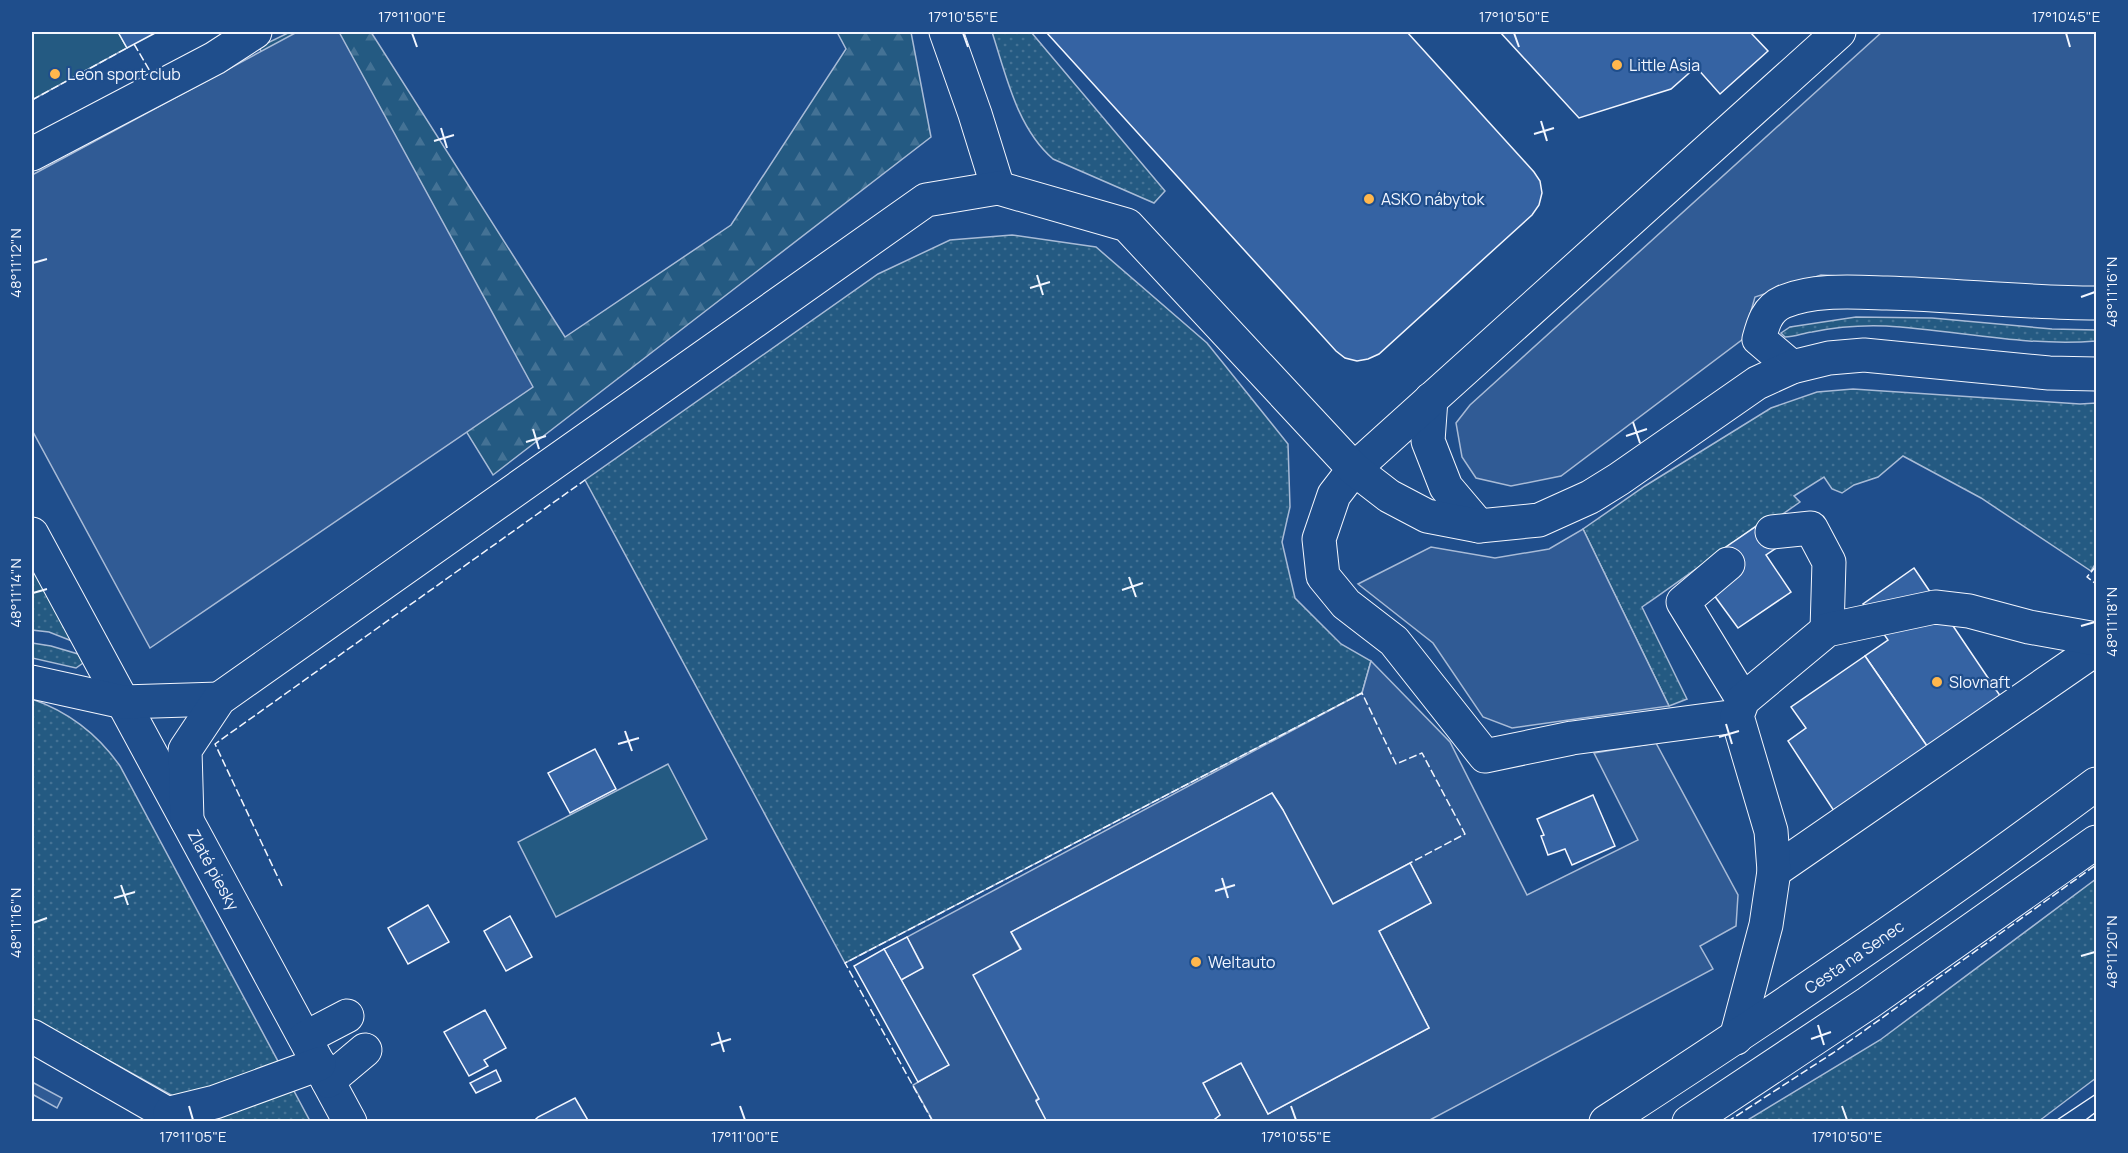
<svg xmlns="http://www.w3.org/2000/svg" width="2128" height="1153" viewBox="0 0 2128 1153" font-family="Manrope,sans-serif">
<style>
.grass{fill:url(#grass-dots);stroke:#a8bbd7;stroke-width:1.5}
.forest{fill:url(#forest-firs);stroke:#a8bbd7;stroke-width:1.5}
.pitch{fill:#245a82;stroke:#a8bbd7;stroke-width:1.5}
.parking{fill:#305b95;stroke:#a8bbd7;stroke-width:1.5;fill-rule:evenodd}
.building{fill:#3563a3;stroke:#f2f6ff;stroke-width:1.5}
.lines{fill:none;stroke-linecap:round;stroke-linejoin:round}
.minor-casing{stroke:#f2f6ff;stroke-width:35}
.major-casing{stroke:#f2f6ff;stroke-width:35}
.minor{stroke:#1f4e8c;stroke-width:33}
.major{stroke:#1f4e8c;stroke-width:33}
.tram{stroke:#f2f6ff;stroke-width:1.5}
.fence{stroke:#f2f6ff;stroke-width:1.5;stroke-dasharray:8 3;stroke-linecap:butt}
.ticks{fill:none;stroke:#f2f6ff;stroke-width:2}
.poi-dot{fill:#ffb74d;stroke:#1f4e8c;stroke-width:2}
.labels{text-anchor:middle;dominant-baseline:central;stroke-width:4.5;stroke-linejoin:round;paint-order:stroke}
.poi-label{font-size:16px;fill:#f2f6ff;stroke:#1f4e8c;text-anchor:start}
.street-label{font-size:16px;fill:#f2f6ff;stroke:#1f4e8c}
.neatline{fill:none;stroke:#f2f6ff;stroke-width:2}
.ticks-label{font-size:15px;text-anchor:middle;fill:#f2f6ff}
</style>
<defs>
<pattern id="grass-dots" width="8" height="8" patternUnits="userSpaceOnUse" patternTransform="scale(1.5)"><rect width="8" height="8" fill="#245a82"/><path d="M2 2h.1M6 6h.1" fill="none" stroke="#447295" stroke-width="1.8" stroke-linecap="round"/></pattern>
<pattern id="forest-firs" width="22" height="20" patternUnits="userSpaceOnUse" patternTransform="scale(1.5)"><rect width="22" height="20" fill="#245a82"/><path d="M5 1l3.5 6h-7zM16 11l3.5 6h-7z" fill="#447295"/></pattern>
</defs>
<rect width="100%" height="100%" fill="#1f4e8c"/>
<!-- grass -->
<g class="grass">
<path d="M992 32H1031L1165 191 1154 203 1053 159C1017 128 1006 75 992 32Z"/>
<polygon points="1012,235 1096,247 1207,343 1288,444 1290,507 1282,542 1295,598 1341,644 1371,661 1362,693 845,963 585,480 878,274 950,240"/>
<path d="M1856 317 1932 318 2052 329 2096 330V341C2026 347 1956 330 1886 326 1861 325 1836 327 1812 332 1803 333 1795 337 1785 337L1781 333 1790 327Z"/>
<path d="M1853 389 2080 404 2096 403V563L2091 571 1981 498 1903 456 1878 477 1854 485 1842 493 1832 489 1824 477 1794 496 1800 502 1767 525 1763 521C1723 549 1683 579 1642 607L1687 699 1669 706 1583 529 1645 486 1771 408 1817 392Z"/>
<polygon points="32,564 72,641 49,632 32,630"/>
<polygon points="32,643 51,646 78,654 83,663 76,668 32,658"/>
<path d="M32 699C69 712 97 733 120 766L310 1121H218L32 1018Z"/>
<polygon points="2096,879 2096,1078 2043,1118 2037,1122 1746,1121 1880,1040"/>
</g>
<!-- forest -->
<polygon class="forest" points="290,32 371,32 565,337 731,225 846,49 837,32 911,32 931,137 493,475 456,415 259,47"/>
<!-- pitch -->
<g class="pitch">
<polygon points="32,32 118,32 127,48 32,100"/>
<polygon points="668,764 707,839 556,917 518,842"/>
</g>
<!-- parking -->
<g class="parking">
<polygon points="297,32 339,32 533,387 150,648 32,430 32,175"/>
<polygon points="1882,32 2096,32 2096,289 1821,275 1755,297 1743,339 1561,476 1511,486 1476,478 1462,457 1456,423 1470,405"/>
<polygon points="1583,529 1669,706 1512,728 1483,717 1433,643 1358,584 1431,547 1495,558 1549,549"/>
<path d="M1371 661 1450 742 1527 895 1638 840 1594 753 1656 743 1738 895 1736 926 1700 946 1713 969 1428 1121H1211L1220 1115 1203 1083 1241 1063 1268 1114 1429 1028 1379 931 1431 903 1410 863 1333 904 1036 1100 1047 1121H933L913 1085 948 1065 901 980 923 967 907 937 1362 693ZM1272 793 1283 810 1020 949 1011 932Z"/>
<polygon points="32,1082 62,1098 57,1108 32,1094"/>
</g>
<!-- building -->
<g class="building">
<polygon points="118,32 157,32 127,48"/>
<polygon points="1046,32 1407,32 1534,172 1540,181 1542,193 1539,205 1532,215 1379,354 1368,359 1357,361 1345,358 1336,351"/>
<polygon points="1500,32 1750,32 1768,51 1720,94 1696,67 1671,89 1579,118"/>
<polygon points="1764,521 1781,545 1766,555 1791,592 1738,628 1711,591 1720,551"/>
<polygon points="1914,568 2009,709 1927,746 1865,656 1888,640 1863,604"/>
<polygon points="1865,656 1927,746 1834,811 1788,741 1806,728 1791,707"/>
<polygon points="595,749 616,789 570,813 548,773"/>
<polygon points="1272,793 1283,810 1333,904 1410,863 1431,903 1379,931 1429,1028 1268,1114 1241,1063 1203,1083 1220,1115 1211,1122 1047,1122 1036,1101 1039,1099 973,975 1021,949 1011,932"/>
<polygon points="1593,795 1615,846 1572,865 1565,849 1548,855 1541,836 1544,835 1537,819"/>
<polygon points="428,905 449,942 408,964 388,928"/>
<polygon points="510,916 532,957 506,971 484,931"/>
<polygon points="907,937 923,968 901,980 884,949"/>
<polygon points="884,949 949,1065 918,1082 854,966"/>
<polygon points="485,1010 506,1048 484,1060 488,1066 469,1076 444,1032"/>
<polygon points="496,1070 501,1081 476,1093 470,1083"/>
<polygon points="575,1098 589,1122 536,1122 535,1120 538,1117"/>
</g>
<g class="lines">
<!-- minor casing -->
<g class="minor-casing">
<g id="minor">
<polyline points="946,32 975,114 998,188"/>
<polyline points="32,154 215,58 255,32"/>
<path d="M1792 367 1759 339C1763 324 1767 309 1783 302 1814 289 1853 292 1887 293 1957 295 2027 303 2096 303"/>
<polyline points="1431,399 1428,441 1446,487 1479,526"/>
<polyline points="1772,532 1811,528 1829,562 1827,630"/>
<path id="s1" d="M32 534 350 1122"/>
<polyline points="1728,564 1683,602 1743,700"/>
<polyline points="32,682 123,702 219,699"/>
<polyline points="1737,716 1572,738 1485,756 1394,641 1346,604 1323,576 1319,539 1334,495 1354,469 1839,32"/>
<polyline points="187,820 185,750 219,699 926,200 998,188 1127,225 1354,469 1389,496 1427,516 1479,526 1539,520 1590,497 1619,479 1757,383 1792,367 1829,358 1864,355 2049,373 2096,374"/>
<polyline points="1774,871 2096,649"/>
<polyline points="32,1036 182,1122"/>
<polyline points="305,1038 347,1016"/>
<polyline points="1736,1038 1766,925 1774,871 1771,831 1737,716 1743,700 1827,630 1935,607 1969,611 2029,627 2096,639"/>
<polyline points="328,1081 365,1050"/>
<polyline points="170,1113 215,1102 319,1064"/>
</g>
</g>
<!-- major casing -->
<g class="major-casing">
<g id="major">
<path id="s2" d="M1606 1122C1773 1014 1937 903 2096 784"/>
<polyline points="1689,1122 1868,1003 2096,842"/>
</g>
</g>
<!-- minor -->
<use href="#minor" class="minor"/>
<!-- major -->
<use href="#major" class="major"/>
<!-- tram -->
<g class="tram">
<polyline points="2054,1122 2096,1094"/>
<polyline points="2083,1122 2096,1112"/>
</g>
<!-- fence -->
<g class="fence">
<polyline points="134,44 154,78"/>
<polyline points="32,100 127,48"/>
<polyline points="2096,566 2087,577 2096,584"/>
<polyline points="282,886 215,744 585,480"/>
<polyline points="933,1122 845,963 1362,693 1396,764 1422,753 1465,834 1410,863"/>
<polyline points="1727,1122 1833,1053 2096,865"/>
</g>
</g>
<!-- ticks -->
<path class="ticks" d="M412 33 417 47M963 33 968 47M1514 33 1519 47M2066 33 2070 47M1541 121 1547 141M441 128 447 148M1534 134 1554 128M434 141 454 135M33 263 47 259M1037 275 1043 295M1030 288 1050 282M2081 297 2095 292M1633 422 1640 443M533 429 539 449M1626 436 1647 429M526 442 546 436M1129 577 1136 597M1122 590 1143 583M33 593 47 589M2081 626 2095 622M1726 724 1732 744M625 731 632 751M1719 737 1739 731M618 744 639 738M1222 878 1228 898M121 885 128 905M1215 891 1235 885M114 898 135 892M33 923 47 918M2081 956 2095 952M1818 1025 1824 1045M718 1032 724 1052M1811 1039 1831 1032M711 1045 731 1039M189 1106 193 1120M740 1106 745 1120M1291 1106 1296 1120M1842 1106 1847 1120"/>
<!-- markers -->
<g class="poi-dot">
<circle cx="1617" cy="65" r="6"/>
<circle cx="55" cy="74" r="6"/>
<circle cx="1369" cy="199" r="6"/>
<circle cx="1937" cy="682" r="6"/>
<circle cx="1196" cy="962" r="6"/>
</g>
<g class="labels">
<!-- poi labels -->
<g class="poi-label">
<text x="1629" y="65">Little Asia</text>
<text x="67" y="74">Leon sport club</text>
<text x="1381" y="199">ASKO nábytok</text>
<text x="1949" y="682">Slovnaft</text>
<text x="1208" y="962">Weltauto</text>
</g>
<!-- street labels -->
<g class="street-label">
<text stroke="none"><textPath href="#s1" startOffset="382">Zlaté piesky</textPath></text>
<text stroke="none"><textPath href="#s2" startOffset="298">Cesta na Senec</textPath></text>
</g>
</g>
<!-- border -->
<rect width="2128" height="1153" fill="none" stroke="#1f4e8c" stroke-width="66"/>
<rect x="33" y="33" width="2062" height="1087" class="neatline"/>
<g class="ticks-label">
<text x="412" y="22">17°11'00"E</text>
<text x="963" y="22">17°10'55"E</text>
<text x="1514" y="22">17°10'50"E</text>
<text x="2066" y="22">17°10'45"E</text>
<text transform="translate(16 263) rotate(-90)" y="5">48°11'12"N</text>
<text transform="translate(2112 292) rotate(-90)" y="5">48°11'16"N</text>
<text transform="translate(16 593) rotate(-90)" y="5">48°11'14"N</text>
<text transform="translate(2112 622) rotate(-90)" y="5">48°11'18"N</text>
<text transform="translate(16 923) rotate(-90)" y="5">48°11'16"N</text>
<text transform="translate(2112 952) rotate(-90)" y="5">48°11'20"N</text>
<text x="193" y="1142">17°11'05"E</text>
<text x="745" y="1142">17°11'00"E</text>
<text x="1296" y="1142">17°10'55"E</text>
<text x="1847" y="1142">17°10'50"E</text>
</g>
</svg>
